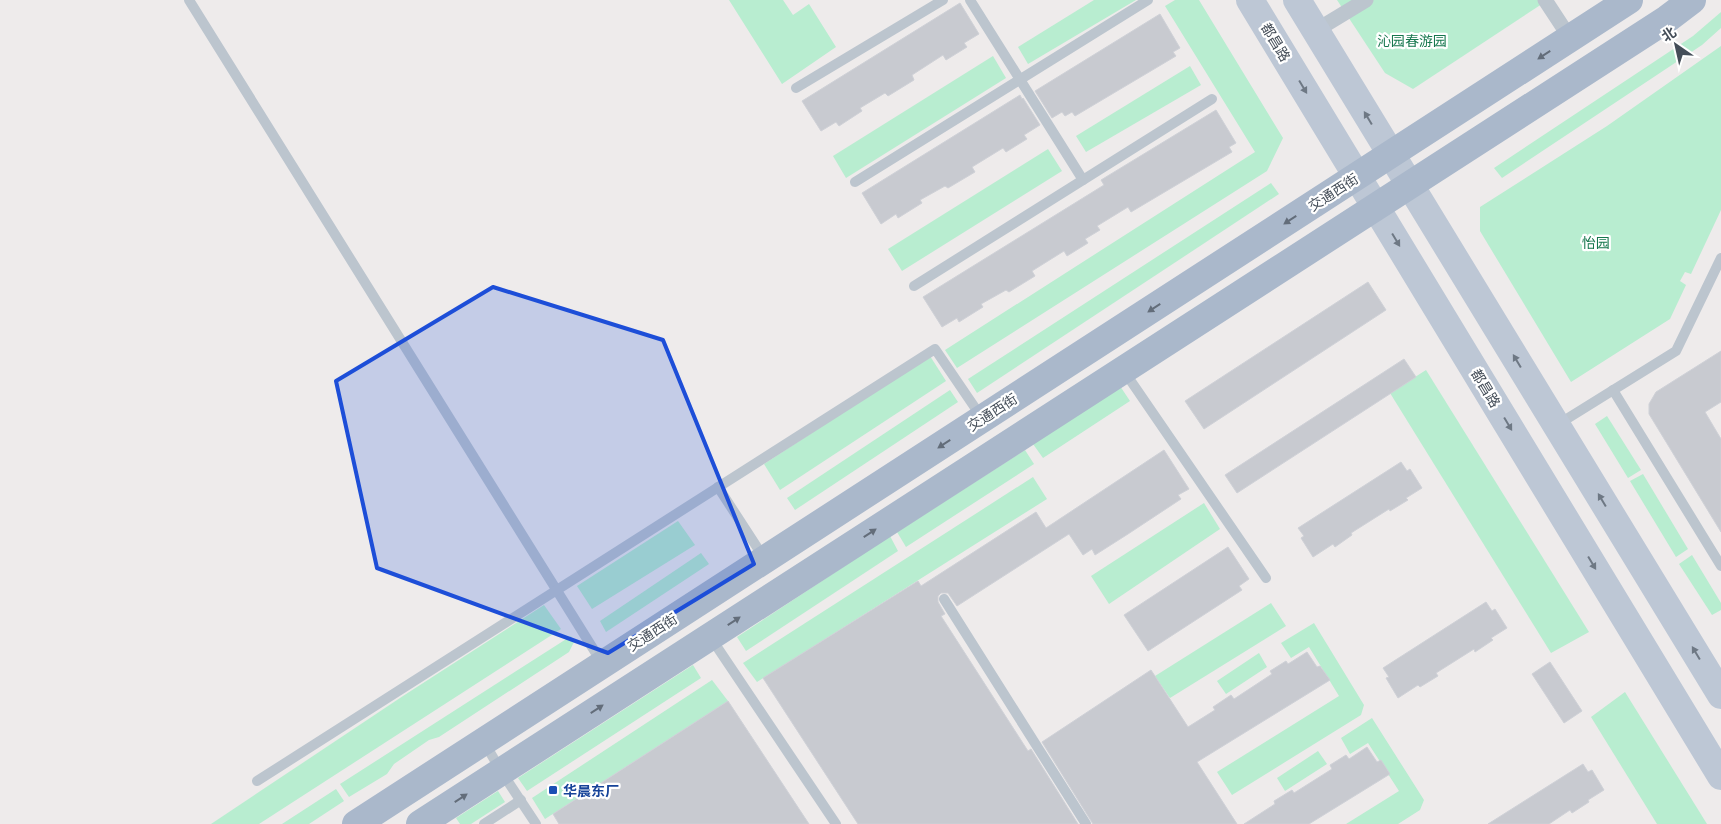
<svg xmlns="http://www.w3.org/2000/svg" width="1721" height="824" viewBox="0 0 1721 824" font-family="Inter,'Noto Sans SC',sans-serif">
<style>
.green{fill:#b8edd0}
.building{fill:#c8cad0;stroke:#cfd1d7}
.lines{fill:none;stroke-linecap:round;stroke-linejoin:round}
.service{stroke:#bcc5ce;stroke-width:10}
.pedestrian{stroke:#bcc5ce;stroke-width:15}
.secondary{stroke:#bdc7d5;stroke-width:28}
.primary{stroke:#aab8cb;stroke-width:28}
.oneway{fill:#636d7a}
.oneway2{fill:#6e7884}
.marked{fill:#1d4ed8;fill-opacity:0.2;stroke:#1d4ed8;stroke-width:4;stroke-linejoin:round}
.transit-dot{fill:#1a4fb4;stroke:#fff;stroke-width:2}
.labels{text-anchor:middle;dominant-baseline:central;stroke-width:4.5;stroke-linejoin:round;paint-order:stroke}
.park-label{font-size:14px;fill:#17774e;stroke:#fff}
.street-label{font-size:14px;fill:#444d58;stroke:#fff}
.transit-label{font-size:14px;font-weight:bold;fill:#164399;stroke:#fff;text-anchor:start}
</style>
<rect width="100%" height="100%" fill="#eeebeb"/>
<!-- green -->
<g class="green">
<polygon points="729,0 783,0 793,15 809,4 836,47 782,84"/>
<polygon points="1094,0 1136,0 1028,64 1018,47"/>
<polygon points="1175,0 1199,0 1283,138 1267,171 957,368 945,350 1255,152 1165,6"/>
<polygon points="1337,0 1548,0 1413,89 1385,73"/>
<polygon points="1721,12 1721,28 1702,45 1502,178 1494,168 1693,36"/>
<polygon points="1721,46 1721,210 1691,274 1685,272 1680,281 1686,285 1670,319 1571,382 1480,231 1480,207 1607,126"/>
<polygon points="993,56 1006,78 846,178 833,156"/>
<polygon points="1190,66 1201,85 1086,152 1076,136"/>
<polygon points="1048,149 1062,171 902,271 888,249"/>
<polygon points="1271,183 1279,194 977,393 968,379"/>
<polygon points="930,356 946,381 780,490 764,464"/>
<polygon points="1426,370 1589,632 1551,653 1390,393"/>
<polygon points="1120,386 1130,401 1043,458 1033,444"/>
<polygon points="950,390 958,402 795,510 787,498"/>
<polygon points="1607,416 1641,470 1628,478 1595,424"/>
<polygon points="1025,450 1034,464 906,547 897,532"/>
<polygon points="1643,474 1688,549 1676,557 1630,481"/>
<polygon points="1033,477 1047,499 757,682 743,663"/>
<polygon points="1204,503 1220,529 1109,604 1091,576"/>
<polygon points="678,521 695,545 592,609 577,586"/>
<polygon points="890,536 898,551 746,651 737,637"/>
<polygon points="701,553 709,564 606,632 600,621"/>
<polygon points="1692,555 1721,603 1721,610 1712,615 1679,564"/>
<polygon points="1271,603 1286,626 1170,698 1155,676"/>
<polygon points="544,605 561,629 259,824 211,824 403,696"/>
<polygon points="1314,623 1364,705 1361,715 1232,795 1217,772 1339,696 1309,647 1291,658 1281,643"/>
<polygon points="571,636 574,642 569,652 439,737 429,740 394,764 387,774 349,797 340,784"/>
<polygon points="1259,653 1267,667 1226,694 1217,681"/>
<polygon points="693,665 701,678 527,791 518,778"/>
<polygon points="712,680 728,701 545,819 532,798"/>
<polygon points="1625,692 1707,824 1657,824 1591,717"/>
<polygon points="1372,718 1424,800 1420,810 1398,824 1346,824 1399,791 1368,743 1350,754 1341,738"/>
<polygon points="1318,751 1327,764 1285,791 1277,778"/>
<polygon points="336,789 344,801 309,824 282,824"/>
<polygon points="498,791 505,802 471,824 460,824 456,818"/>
</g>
<!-- building -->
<g class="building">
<polygon points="960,3 979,34 964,43 967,47 946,60 943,55 912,75 914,80 888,96 885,93 860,108 862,111 839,126 836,122 821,131 802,101"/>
<polygon points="1160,14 1180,48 1173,52 1176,56 1075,116 1072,112 1065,116 1062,112 1052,118 1035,91"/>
<polygon points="1020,95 1022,99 1023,98 1040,125 1024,135 1027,139 1006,152 1003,148 972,167 975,172 948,188 945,186 920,200 922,203 898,218 896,214 881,224 862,193"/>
<polygon points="1216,110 1236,143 1229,147 1232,152 1131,212 1128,207 1097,226 1100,230 1085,239 1088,243 1067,256 1064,251 1032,271 1035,276 1009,292 1006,290 981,304 983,307 959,322 957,318 942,327 923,297 1104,185 1101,180"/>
<polygon points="1368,282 1386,310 1204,429 1185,401"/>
<polygon points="1721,351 1721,402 1705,412 1721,439 1721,532 1649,414 1649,404 1656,392"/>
<polygon points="1404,359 1416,377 1237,493 1225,475"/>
<polygon points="1164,450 1189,489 1178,495 1181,499 1128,534 1095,555 1092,549 1083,555 1069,534 957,606 948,593 941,593 938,596 938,602 945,614 941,616 1028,751 1031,749 1078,824 858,824 763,678 918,581 921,586 1036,512 1046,528"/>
<polygon points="1401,462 1407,471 1410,469 1422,488 1406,498 1408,500 1390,511 1389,509 1351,533 1352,535 1335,547 1333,544 1313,557 1301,538 1304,536 1298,528"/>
<polygon points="1228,547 1249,579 1239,586 1242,590 1148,651 1124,615"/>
<polygon points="1486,602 1492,611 1495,609 1507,628 1491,638 1493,640 1475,652 1474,649 1436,673 1438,676 1420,687 1418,685 1398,698 1386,678 1389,677 1383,668"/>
<polygon points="1307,652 1317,667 1320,666 1330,680 1197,762 1237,824 1093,824 1042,742 1151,670 1188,727 1215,710 1213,707 1231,695 1234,699 1272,674 1270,671 1286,661 1288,664"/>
<polygon points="1550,662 1582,711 1564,723 1532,674"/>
<polygon points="728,701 809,824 559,824 553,814"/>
<polygon points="1367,747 1377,762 1381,760 1390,774 1309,824 1244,824 1275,804 1274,801 1292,790 1294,793 1332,769 1330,765 1346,755 1349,759"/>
<polygon points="1583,764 1588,772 1592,770 1604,790 1588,800 1589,802 1572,813 1570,810 1549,824 1488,824"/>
</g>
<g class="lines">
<!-- service -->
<g class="service">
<polyline points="189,0 602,663"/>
<polyline points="970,0 1083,180"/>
<polyline points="796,88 943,0"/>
<polyline points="855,182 1148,0"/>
<polyline points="914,286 1212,99"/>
<polyline points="1124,371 1266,578"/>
<polyline points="1613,390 1721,566"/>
<polyline points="1557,425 1676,351 1721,258"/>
<polyline points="718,487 764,558"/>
<polyline points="944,599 1086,824"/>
<polyline points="711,638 836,824"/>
<polyline points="484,742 501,771 536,824"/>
<polyline points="257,781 935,349 982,418"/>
<polyline points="484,824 521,800"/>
</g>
<!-- pedestrian -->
<g class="pedestrian">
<polyline points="1545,0 1570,38"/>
<polyline points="1315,31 1366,0"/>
</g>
<!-- secondary -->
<g class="secondary">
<polyline points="1250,0 1721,776"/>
<polyline points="1297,0 1721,695"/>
</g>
<!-- primary -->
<g class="primary">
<polyline points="356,824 1629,0"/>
<polyline points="420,824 1667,19 1692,0"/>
</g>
</g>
<!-- one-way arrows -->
<defs><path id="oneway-solid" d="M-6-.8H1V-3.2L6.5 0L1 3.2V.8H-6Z" transform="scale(1.25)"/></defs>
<g class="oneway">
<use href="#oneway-solid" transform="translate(1544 55) rotate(147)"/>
<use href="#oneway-solid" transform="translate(1290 220) rotate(147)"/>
<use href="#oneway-solid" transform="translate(1154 308) rotate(147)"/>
<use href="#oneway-solid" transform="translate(944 444) rotate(147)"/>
<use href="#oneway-solid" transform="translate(870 533) rotate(-33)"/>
<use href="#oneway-solid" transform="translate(734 621) rotate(-33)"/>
<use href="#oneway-solid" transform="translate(597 709) rotate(-33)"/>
<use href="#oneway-solid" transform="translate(461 798) rotate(-33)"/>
</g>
<g class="oneway2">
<use href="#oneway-solid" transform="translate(1303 87) rotate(59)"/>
<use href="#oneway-solid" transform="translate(1368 118) rotate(-121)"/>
<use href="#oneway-solid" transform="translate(1396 240) rotate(59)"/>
<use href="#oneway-solid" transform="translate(1517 361) rotate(-121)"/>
<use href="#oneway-solid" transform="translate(1508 424) rotate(59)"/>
<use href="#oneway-solid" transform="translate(1602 500) rotate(-121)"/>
<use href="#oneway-solid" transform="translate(1592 563) rotate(59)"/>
<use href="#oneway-solid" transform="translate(1696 653) rotate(-121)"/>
</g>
<!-- marked area -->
<path class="marked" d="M493 287 663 340 754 564 608 653 377 568 336 381Z"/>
<!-- markers -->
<rect class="transit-dot" x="548" y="785" width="10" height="10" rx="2.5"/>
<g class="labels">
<!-- park labels -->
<g class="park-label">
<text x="1412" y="40">沁园春游园</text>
<text x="1596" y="242">怡园</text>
</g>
<!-- street labels -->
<g class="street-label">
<text transform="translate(1276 42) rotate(59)">都昌路</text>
<text transform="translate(1333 192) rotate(-33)">交通西街</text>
<text transform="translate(1486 388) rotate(59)">都昌路</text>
<text transform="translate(992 412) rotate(-33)">交通西街</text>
<text transform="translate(652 632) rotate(-33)">交通西街</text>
</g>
<!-- transit labels -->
<g class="transit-label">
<text x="563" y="790">华晨东厂</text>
</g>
</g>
<!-- north arrow -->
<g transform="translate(1676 45) rotate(326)" stroke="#ffffff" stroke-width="4" paint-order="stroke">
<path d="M0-4L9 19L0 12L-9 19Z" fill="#444d58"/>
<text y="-8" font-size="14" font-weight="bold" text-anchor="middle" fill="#444d58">北</text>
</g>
</svg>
